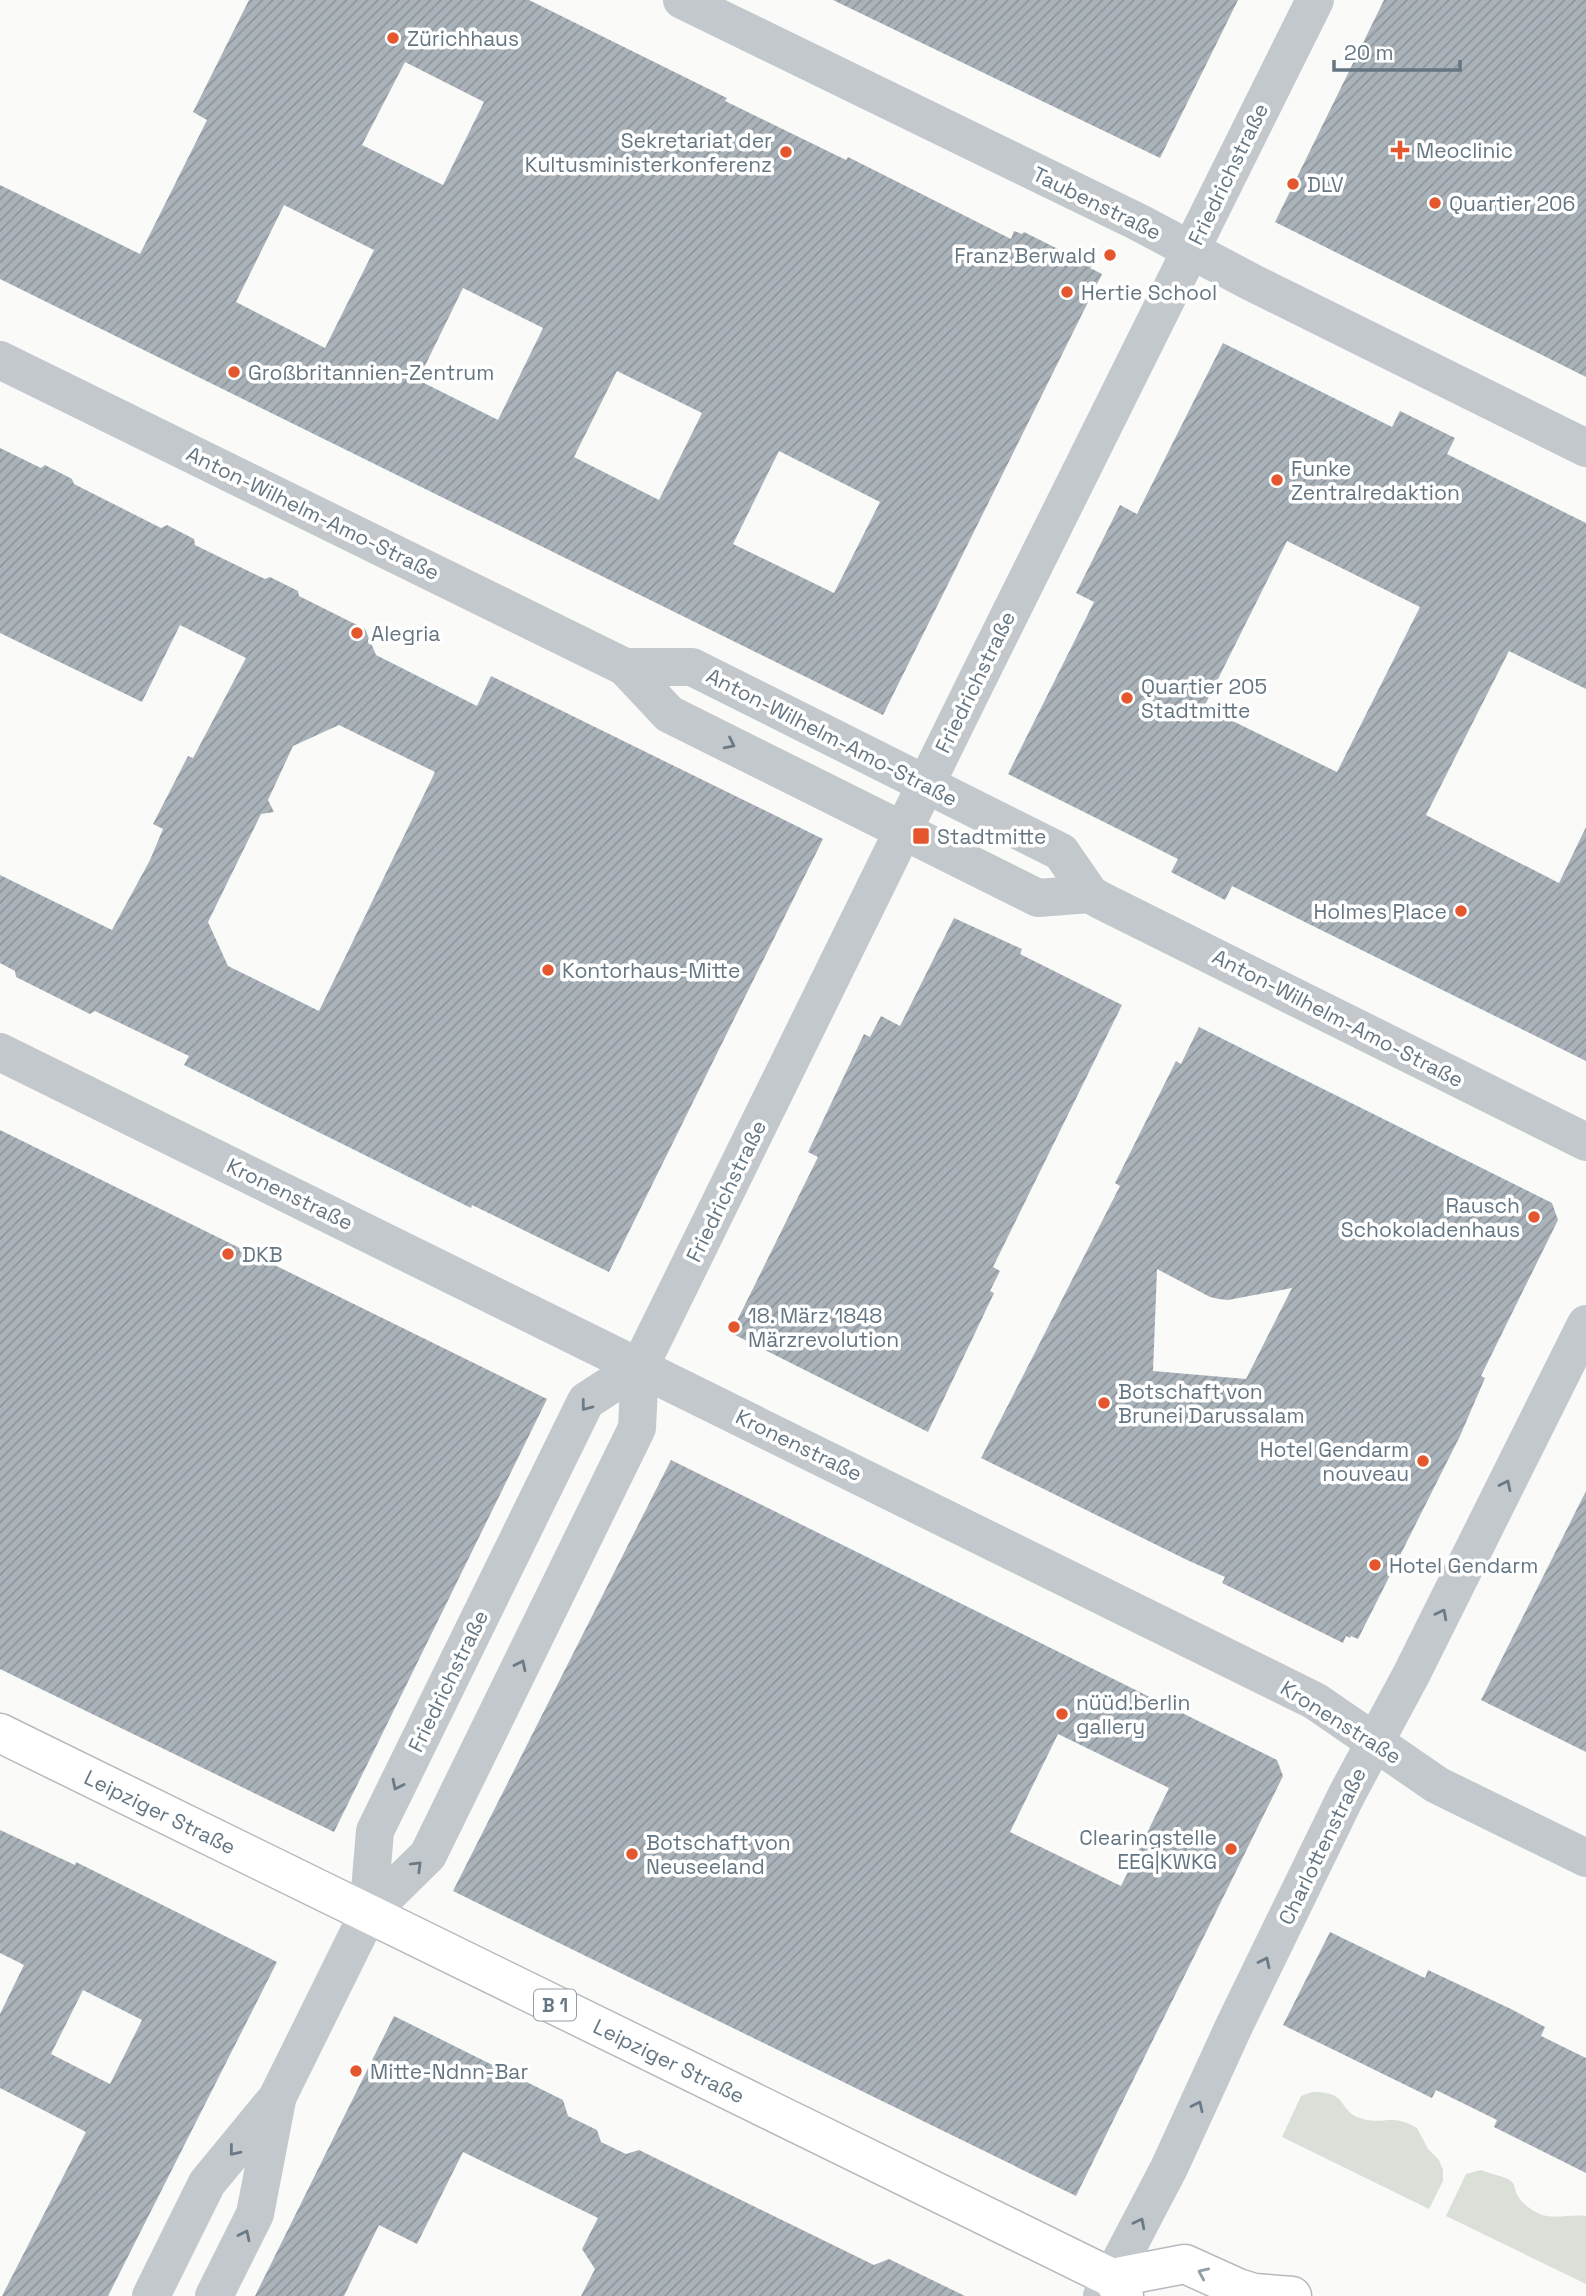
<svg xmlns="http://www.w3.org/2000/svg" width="1586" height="2296" viewBox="0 0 1586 2296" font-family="'Space Grotesk',sans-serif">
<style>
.grass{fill:#dadfd7}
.building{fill:url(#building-hatch);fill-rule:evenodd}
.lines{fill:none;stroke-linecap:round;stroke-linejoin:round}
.primary-casing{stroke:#b5babe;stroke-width:41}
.minor{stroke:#c3c8cc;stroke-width:38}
.tertiary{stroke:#c3c8cc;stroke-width:38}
.primary{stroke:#fff;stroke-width:38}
.oneway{stroke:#6a7a87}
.oneway2{stroke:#939fa8}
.poi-dot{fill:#e4572e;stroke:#fff;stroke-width:2.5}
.labels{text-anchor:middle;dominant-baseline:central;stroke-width:7;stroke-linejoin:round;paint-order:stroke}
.shield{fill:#fff;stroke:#939fa8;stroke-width:2}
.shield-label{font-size:19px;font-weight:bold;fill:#657683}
.poi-label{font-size:21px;fill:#657683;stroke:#fff;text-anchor:start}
.street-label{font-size:21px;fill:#657683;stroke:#fff}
</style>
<defs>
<pattern id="building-hatch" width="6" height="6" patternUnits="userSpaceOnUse" patternTransform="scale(1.75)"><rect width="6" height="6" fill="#aab3b9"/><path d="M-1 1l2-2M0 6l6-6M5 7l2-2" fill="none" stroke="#8e969c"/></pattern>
</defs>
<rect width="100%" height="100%" fill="#fafaf8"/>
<!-- grass -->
<g class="grass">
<path d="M1312 2092C1351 2091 1336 2112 1363 2119 1386 2125 1390 2113 1417 2128L1428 2149 1439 2160 1443 2170V2181L1429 2209 1282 2137 1301 2096Z"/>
<path d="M1481 2170C1489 2174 1506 2176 1511 2181 1516 2186 1514 2190 1518 2196 1522 2204 1532 2211 1542 2215 1557 2219 1571 2214 1586 2216V2284L1446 2216 1466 2174Z"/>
</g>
<!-- building -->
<g class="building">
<path d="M249 0H529L727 98 725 101 846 160 848 157 1011 239 1014 231 1022 234 1024 232 1092 266 1090 268 1102 274 883 715 0 279V185L140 254 207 120 193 112ZM405 62 484 102 443 185 362 145ZM284 205 374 250 325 348 236 302ZM463 288 543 328 498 420 418 380ZM617 371 702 413 659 500 574 457ZM779 451 880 502 834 593 733 544Z"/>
<polygon points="833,0 1238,0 1160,158"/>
<polygon points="1384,0 1586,0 1586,377 1275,222"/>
<path d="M1223 343 1392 427 1400 411 1455 438 1447 454 1586 523V689L1509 651 1426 815 1559 883 1586 827V1061L1232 886 1225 900 1171 872 1178 859 1008 774 1094 602 1076 593 1120 505 1137 514ZM1287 541 1420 607 1337 772 1204 707Z"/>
<path d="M0 448 41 468 45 465 72 479 74 484 161 528 167 525 194 539 195 545 265 579 270 577 298 591 299 596 365 629 376 655 477 706 491 676 823 839 609 1272 472 1205 471 1208 184 1065 189 1056 95 1011 90 1014 16 977 15 971 0 963V875L112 930 150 860 163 829 153 824 188 756 193 758 246 658 180 625 142 702 0 633ZM339 725 435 772 319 1011 228 966 208 922 261 814 274 812 268 800 293 746Z"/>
<polygon points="954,918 1022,949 1020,954 1122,1005 993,1267 1000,1271 990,1291 994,1293 928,1432 731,1333 818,1157 808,1152 864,1034 870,1037 881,1016 900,1026"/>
<path d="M1199 1027 1552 1203 1558 1220 1481 1376 1485 1378 1460 1436 1358 1639 1351 1636 1350 1638 1346 1636 1343 1643 1222 1583 1225 1577 1187 1560 981 1458 1120 1186 1115 1183 1176 1061 1181 1064ZM1157 1269 1210 1297 1219 1299 1228 1300 1292 1288 1246 1379 1153 1371Z"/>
<polygon points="0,1130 547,1399 334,1832 0,1669"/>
<path d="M671 1460 1277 1760 1283 1776 1076 2196 453 1891ZM1058 1734 1169 1788 1121 1886 1010 1832Z"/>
<polygon points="1586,1491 1586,1752 1481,1700"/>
<path d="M0 1830 75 1865 76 1862 277 1962 108 2296H2L86 2132 0 2088V2014L24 1965 0 1953ZM83 1990 142 2020 110 2084 51 2054Z"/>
<polygon points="1330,1932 1425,1978 1428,1970 1511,2009 1545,2027 1541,2036 1586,2058 1586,2173 1494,2127 1497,2120 1436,2090 1432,2098 1283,2025"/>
<polygon points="394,2016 563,2100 568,2116 597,2130 601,2142 626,2154 639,2150 874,2265 889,2259 965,2296 581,2296 595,2269 582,2249 598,2218 463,2152 417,2244 379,2225 344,2296 255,2296"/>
</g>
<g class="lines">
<!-- primary casing -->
<g class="primary-casing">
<g id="primary">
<polyline points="0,1733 1112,2278 1124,2296"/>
<polyline points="1112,2278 1185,2264 1238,2288 1254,2293 1292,2296"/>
</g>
</g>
<!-- minor -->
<g class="minor">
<polyline points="682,0 1138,222 1251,282 1586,448"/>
<polyline points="0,360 625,667 669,714 1038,898 1090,894"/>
<polyline points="625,667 692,667 1061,852 1090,894 1100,900 1586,1142"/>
<polyline points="0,1052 1315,1701 1437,1785 1586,1858"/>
<polyline points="1102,2296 1169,2168 1235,2024 1347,1794 1411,1675 1586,1324"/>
</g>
<!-- tertiary -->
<g class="tertiary">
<polyline points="368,1914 375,1831 586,1401 640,1366"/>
<path d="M151 2296 207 2183 277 2098 368 1914 428 1855 637 1428 640 1366C863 910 1088 454 1315 0"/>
<polyline points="214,2296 255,2214 277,2100"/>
</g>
<!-- primary -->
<use href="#primary" class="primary"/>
</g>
<!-- one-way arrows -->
<defs><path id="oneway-chevron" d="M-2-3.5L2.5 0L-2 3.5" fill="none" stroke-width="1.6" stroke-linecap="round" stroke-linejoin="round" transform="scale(1.75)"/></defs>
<g class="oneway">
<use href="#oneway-chevron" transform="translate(730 744) rotate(26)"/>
<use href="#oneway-chevron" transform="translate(586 1406) rotate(127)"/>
<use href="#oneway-chevron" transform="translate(1506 1485) rotate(-64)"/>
<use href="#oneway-chevron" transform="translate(1442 1614) rotate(-63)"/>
<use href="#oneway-chevron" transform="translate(521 1665) rotate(-64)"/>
<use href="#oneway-chevron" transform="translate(397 1785) rotate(116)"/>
<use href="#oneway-chevron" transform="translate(417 1866) rotate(-45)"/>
<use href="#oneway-chevron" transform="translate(1265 1962) rotate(-64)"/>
<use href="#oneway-chevron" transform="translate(1198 2106) rotate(-65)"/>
<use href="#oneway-chevron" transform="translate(234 2151) rotate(129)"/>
<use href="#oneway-chevron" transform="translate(1140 2223) rotate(-63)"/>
<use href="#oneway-chevron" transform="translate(245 2235) rotate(-64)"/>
</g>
<use class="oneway2" href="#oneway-chevron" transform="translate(1203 2273) rotate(-156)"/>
<!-- markers -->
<g class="poi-dot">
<circle cx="393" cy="38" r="7"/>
<path d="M1396.5 139.5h7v7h7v7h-7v7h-7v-7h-7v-7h7z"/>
<circle cx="786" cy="152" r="7"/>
<circle cx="1293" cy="184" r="7"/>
<circle cx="1435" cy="203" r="7"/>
<circle cx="1110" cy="255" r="7"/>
<circle cx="1067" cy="292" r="7"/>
<circle cx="234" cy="372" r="7"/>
<circle cx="1277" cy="480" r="7"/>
<circle cx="357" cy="633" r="7"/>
<circle cx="1127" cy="698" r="7"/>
<rect x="912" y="827" width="18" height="18" rx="3.5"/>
<circle cx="1461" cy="911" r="7"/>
<circle cx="548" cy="970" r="7"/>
<circle cx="1534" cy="1217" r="7"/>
<circle cx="228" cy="1254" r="7"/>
<circle cx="734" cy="1327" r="7"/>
<circle cx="1104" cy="1403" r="7"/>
<circle cx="1423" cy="1461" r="7"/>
<circle cx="1375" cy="1565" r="7"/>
<circle cx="1062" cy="1714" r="7"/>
<circle cx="1231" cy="1849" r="7"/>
<circle cx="632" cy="1854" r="7"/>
<circle cx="356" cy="2071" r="7"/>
</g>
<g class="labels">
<!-- shield labels -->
<rect class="shield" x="534" y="1989.5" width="42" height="31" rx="5"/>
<g class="shield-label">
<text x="555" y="2005">B 1</text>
</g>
<!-- poi labels -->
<g class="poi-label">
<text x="407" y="38">Zürichhaus</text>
<text x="772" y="140" text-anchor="end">Sekretariat der<tspan x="772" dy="24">Kultusministerkonferenz</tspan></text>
<text x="1416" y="150">Meoclinic</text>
<text x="1307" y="184">DLV</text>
<text x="1449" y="203">Quartier 206</text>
<text x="1096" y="255" text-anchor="end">Franz Berwald</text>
<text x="1081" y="292">Hertie School</text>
<text x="248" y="372">Großbritannien-Zentrum</text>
<text x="1291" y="468">Funke<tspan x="1291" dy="24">Zentralredaktion</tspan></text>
<text x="371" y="633">Alegria</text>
<text x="1141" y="686">Quartier 205<tspan x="1141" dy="24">Stadtmitte</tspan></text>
<text x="937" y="836">Stadtmitte</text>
<text x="1447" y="911" text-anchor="end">Holmes Place</text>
<text x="562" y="970">Kontorhaus-Mitte</text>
<text x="1520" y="1205" text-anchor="end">Rausch<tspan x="1520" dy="24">Schokoladenhaus</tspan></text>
<text x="242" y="1254">DKB</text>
<text x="748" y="1315">18. März 1848<tspan x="748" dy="24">Märzrevolution</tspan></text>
<text x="1118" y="1391">Botschaft von<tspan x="1118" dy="24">Brunei Darussalam</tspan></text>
<text x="1409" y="1449" text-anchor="end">Hotel Gendarm<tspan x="1409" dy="24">nouveau</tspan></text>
<text x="1389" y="1565">Hotel Gendarm</text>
<text x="1076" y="1702">nüüd.berlin<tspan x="1076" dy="24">gallery</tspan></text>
<text x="1217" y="1837" text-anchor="end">Clearingstelle<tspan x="1217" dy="24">EEG|KWKG</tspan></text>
<text x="646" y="1842">Botschaft von<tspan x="646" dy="24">Neuseeland</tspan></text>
<text x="370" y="2071">Mitte-Ndnn-Bar</text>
</g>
<!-- street labels -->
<g class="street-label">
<text transform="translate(1228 174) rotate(-64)">Friedrichstraße</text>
<text transform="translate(1097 203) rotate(26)">Taubenstraße</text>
<text transform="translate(313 513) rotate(26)">Anton-Wilhelm-Amo-Straße</text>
<text transform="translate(975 682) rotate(-64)">Friedrichstraße</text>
<text transform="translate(832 737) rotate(27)">Anton-Wilhelm-Amo-Straße</text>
<text transform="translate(1338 1018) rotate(27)">Anton-Wilhelm-Amo-Straße</text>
<text transform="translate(726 1191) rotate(-64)">Friedrichstraße</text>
<text transform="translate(290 1194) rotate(26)">Kronenstraße</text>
<text transform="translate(799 1445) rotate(26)">Kronenstraße</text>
<text transform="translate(448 1681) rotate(-64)">Friedrichstraße</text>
<text transform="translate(1341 1722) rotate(32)">Kronenstraße</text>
<text transform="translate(160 1812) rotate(26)">Leipziger Straße</text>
<text transform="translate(1322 1846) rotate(-64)">Charlottenstraße</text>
<text transform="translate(669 2061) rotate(26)">Leipziger Straße</text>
</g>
</g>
<!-- scale -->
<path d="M1334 60v10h126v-10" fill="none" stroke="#657683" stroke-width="3.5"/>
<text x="1344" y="60" font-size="21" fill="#657683" stroke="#ffffff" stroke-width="5" paint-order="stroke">20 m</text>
</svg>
